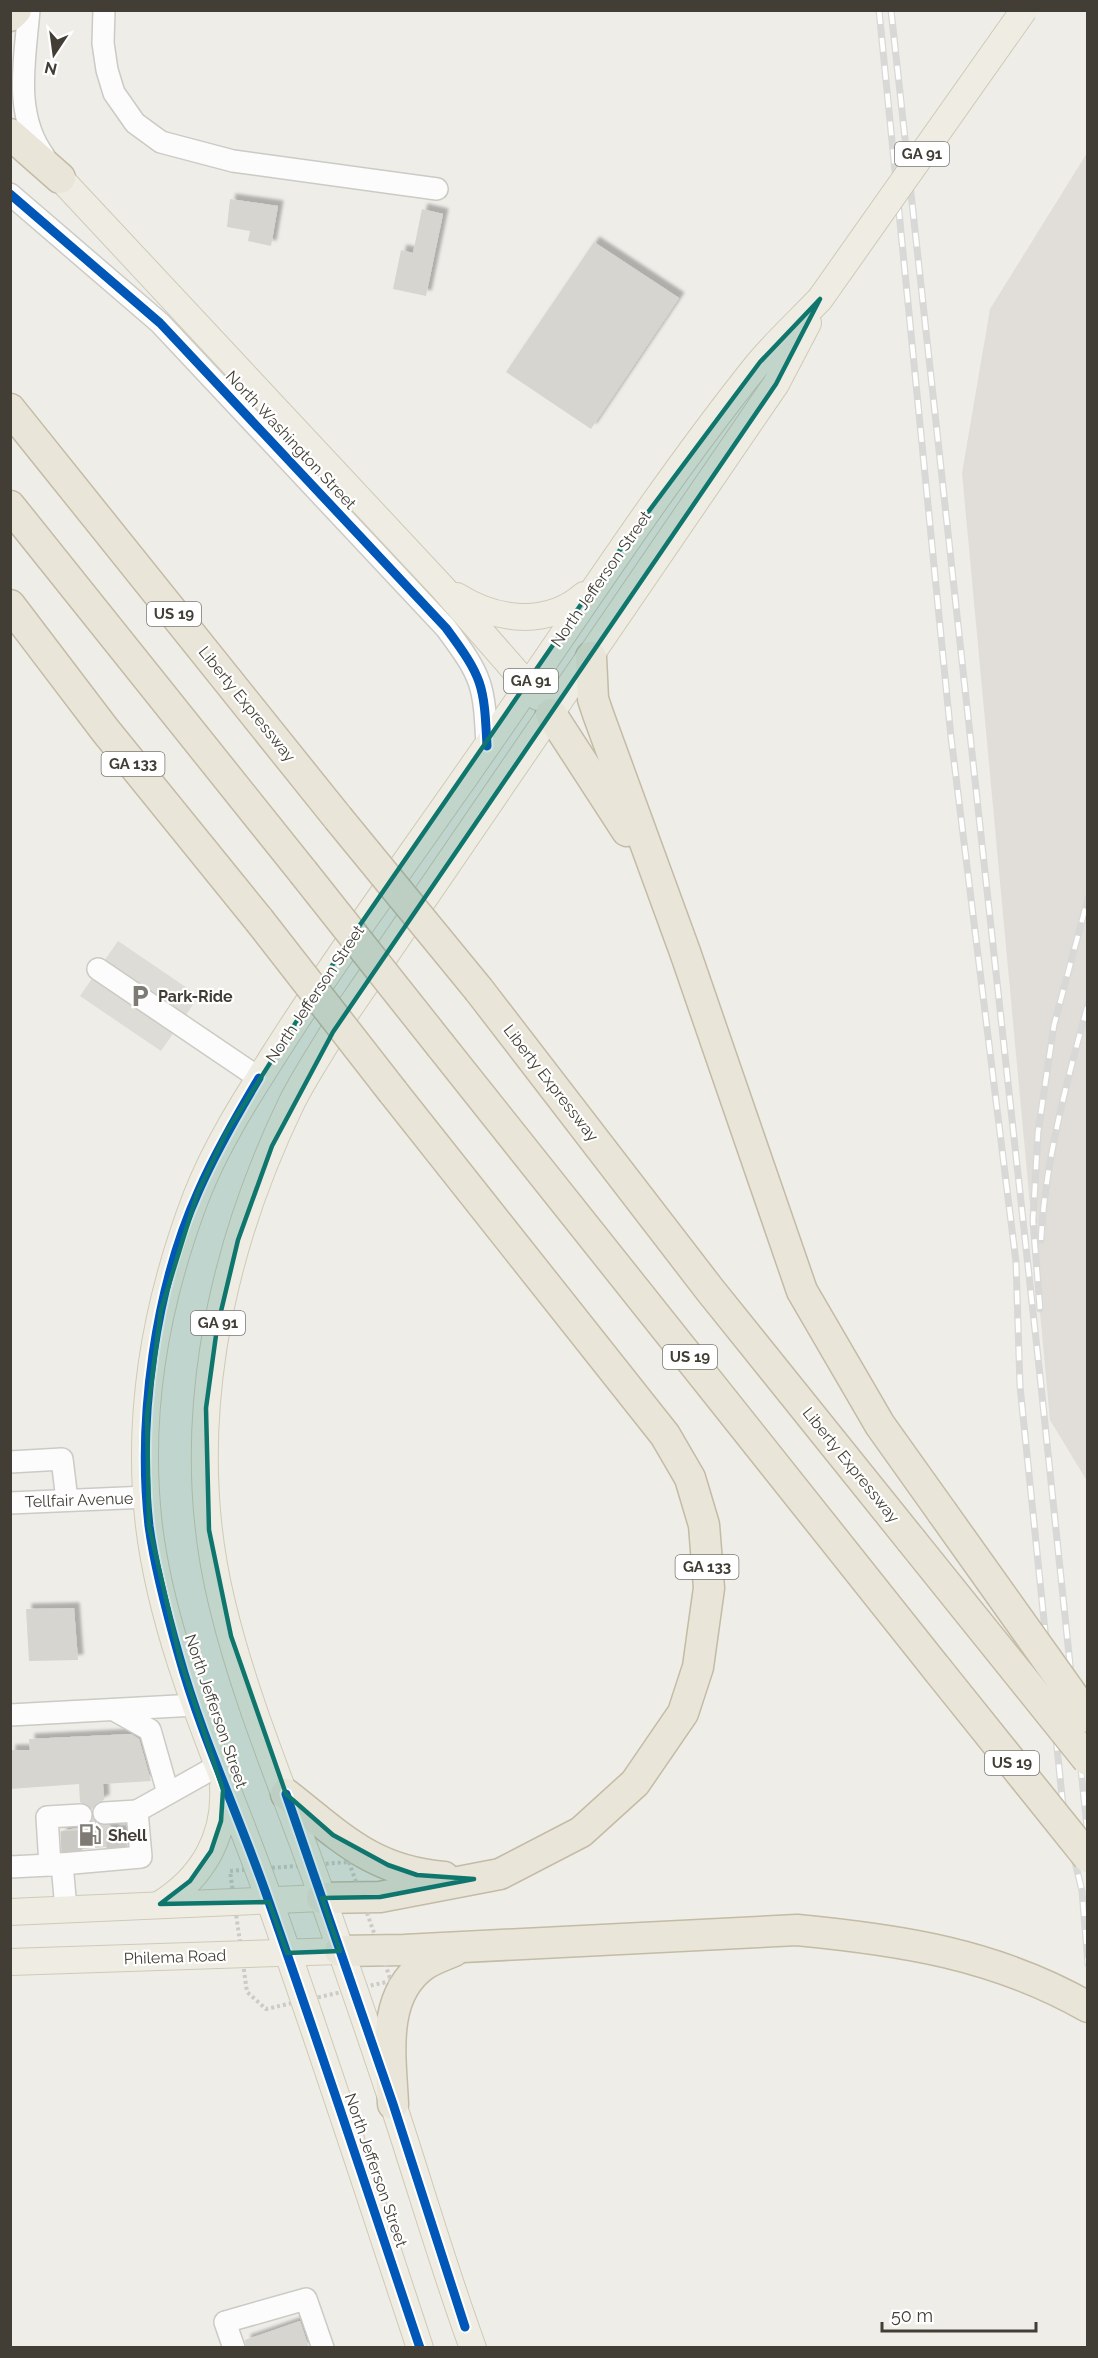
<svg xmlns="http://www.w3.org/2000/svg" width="1098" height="2358" viewBox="0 0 1098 2358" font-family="Raleway,sans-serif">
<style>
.industrial{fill:#e1ded9}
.parking{fill:#dddcd7}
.building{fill:#d7d5d0;filter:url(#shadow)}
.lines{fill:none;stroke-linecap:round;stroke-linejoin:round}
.minor-tunnel{stroke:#cccac4;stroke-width:21;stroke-dasharray:21 10;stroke-linecap:butt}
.minor-casing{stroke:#cccac5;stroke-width:24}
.major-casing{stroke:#cfcab7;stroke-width:28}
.highway-casing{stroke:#c4bba5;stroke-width:33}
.path{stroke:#cccbc6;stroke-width:4;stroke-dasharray:3 3;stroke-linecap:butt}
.minor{stroke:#fcfcfc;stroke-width:21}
.major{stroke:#efede3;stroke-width:26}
.highway{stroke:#e9e5d9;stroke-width:30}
.rail-casing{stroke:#d8d8d7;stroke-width:7}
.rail{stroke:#fff;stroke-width:4.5;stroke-dasharray:14;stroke-linecap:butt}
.major-bridge-casing{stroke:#cfcab7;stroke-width:28;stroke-linecap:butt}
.highway-bridge-casing{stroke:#c4bba5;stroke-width:33;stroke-linecap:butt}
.major-bridge{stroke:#efede3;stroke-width:26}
.highway-bridge{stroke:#e9e5d9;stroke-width:30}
.cycleway-casing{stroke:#fff;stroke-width:13}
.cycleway{stroke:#0057b8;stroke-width:9}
.marked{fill:#0f766e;fill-opacity:0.2;stroke:#0f766e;stroke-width:4.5;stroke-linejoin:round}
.labels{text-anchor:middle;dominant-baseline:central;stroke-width:4.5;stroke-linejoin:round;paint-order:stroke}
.shield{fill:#fff;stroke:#7b7872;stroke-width:1.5}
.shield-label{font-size:15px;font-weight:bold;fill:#423e35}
.street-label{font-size:16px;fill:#423e35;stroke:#fff}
.poi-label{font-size:16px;font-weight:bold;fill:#423e35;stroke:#fff;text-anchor:start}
</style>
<defs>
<filter id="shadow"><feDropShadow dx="5.5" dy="-5.5" stdDeviation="1.5" flood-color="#0004"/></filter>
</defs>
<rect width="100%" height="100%" fill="#eeede8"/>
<!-- industrial -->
<polygon class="industrial" points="1087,153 1087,1481 1050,1420 962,473 990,309"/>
<!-- parking -->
<polygon class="parking" points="118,941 199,996 161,1051 80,996"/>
<!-- building -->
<g class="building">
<polygon points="230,199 278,206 271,246 248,241 250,231 227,227"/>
<polygon points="422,209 443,214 426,296 393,289 401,250 413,253"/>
<polygon points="594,242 679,298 591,429 506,372"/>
<polygon points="74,1608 78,1660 29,1661 26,1609"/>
<polygon points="131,1734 139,1739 151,1781 103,1784 104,1800 97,1803 92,1809 80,1802 79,1784 10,1789 10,1750 30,1750 29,1739"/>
<polygon points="93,1819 98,1824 110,1825 114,1830 126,1830 127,1845 62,1851 61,1831 87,1826"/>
<polygon points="300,2321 309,2348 246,2348 245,2340"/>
</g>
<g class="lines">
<!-- minor-tunnel -->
<g class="minor-tunnel">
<polyline points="117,1830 117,1850"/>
<polyline points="71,1831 72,1853"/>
</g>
<!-- minor casing -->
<g class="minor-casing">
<g id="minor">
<path d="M29 10C25 59 13 114 44 156"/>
<polyline points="104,10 103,43 107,70 114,93 135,123 161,142 233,161 437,189"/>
<path d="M10 194 160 323 446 628C483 678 484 684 487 746"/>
<polyline points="98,969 259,1078"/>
<polyline points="10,1462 62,1459 67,1500"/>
<polyline points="10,1503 147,1497"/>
<polyline points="116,1711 150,1730 168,1793"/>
<polyline points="10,1715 196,1705"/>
<polyline points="137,1811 219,1765"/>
<polyline points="62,1864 141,1857 137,1811 104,1813"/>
<polyline points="10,1867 50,1865"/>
<polyline points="66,1909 62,1864 50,1865 47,1817 81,1815"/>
<polyline points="234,2348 225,2322 306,2299 323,2348"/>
</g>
</g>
<!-- major casing -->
<g class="major-casing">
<g id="major">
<polyline points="60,178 442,587 538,697"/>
<path d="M457 596C497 621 547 627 584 595"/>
<path d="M160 1904C202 1878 226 1837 223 1787"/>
<polyline points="10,1912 322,1898"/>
<polyline points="10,1962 340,1951"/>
<path d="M420 2348C368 2191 317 2033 261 1877 219 1762 164 1648 149 1526 136 1415 156 1302 196 1197 218 1140 253 1088 286 1036 344 946 408 859 470 770 565 635 653 495 757 365 776 342 799 321 820 299"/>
<path d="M473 2348C444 2269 421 2189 395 2110 372 2039 347 1969 323 1899 289 1801 246 1704 222 1603 181 1435 217 1258 291 1104 303 1079 319 1056 333 1032L776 384 808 323"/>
</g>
</g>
<!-- highway casing -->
<g class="highway-casing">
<g id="highway">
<polyline points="10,16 16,10"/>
<polyline points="10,134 60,178"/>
<polyline points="10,409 338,818"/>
<polyline points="10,506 303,872"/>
<polyline points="10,605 105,730 259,920"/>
<polyline points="591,657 593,699 598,714 685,952 802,1291 880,1425 942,1512"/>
<polyline points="551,714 627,831"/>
<polyline points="479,990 710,1290 911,1540"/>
<polyline points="441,1046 937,1669"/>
<path d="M286 1794C340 1836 371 1871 444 1877"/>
<polyline points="322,1898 380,1897 500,1874 581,1832 635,1783 683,1713 698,1667 709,1588 704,1525 690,1478 665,1435 393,1092"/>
<path d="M340 1951 404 1950 797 1930C901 1940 995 1954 1088 2007"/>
<path d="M393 2104C391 2058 380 1996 424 1965 433 1959 445 1955 454 1951"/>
</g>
</g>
<!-- path -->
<polygon class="path" points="349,1862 391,1981 266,2009 247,1992 230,1871"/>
<!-- minor -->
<use href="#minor" class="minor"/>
<!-- major -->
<use href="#major" class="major"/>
<!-- highway -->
<use href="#highway" class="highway"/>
<!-- rail casing -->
<g class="rail-casing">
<g id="rail">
<polyline points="879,10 951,737 1016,1262 1020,1386 1064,1816 1082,1891 1088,1964"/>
<polyline points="891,10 1040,1376 1088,1837"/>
<path d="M1041 1240C1045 1161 1067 1081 1088 1004"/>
<polyline points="1040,1309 1033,1221 1038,1132 1054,1025 1088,898"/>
</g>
</g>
<!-- rail -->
<use href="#rail" class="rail"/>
<!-- major-bridge casing -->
<g class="major-bridge-casing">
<polyline id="major-bridge" points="820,299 1024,10"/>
</g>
<!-- highway-bridge casing -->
<g class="highway-bridge-casing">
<g id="highway-bridge">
<polyline points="338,818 479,990"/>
<polyline points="303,872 441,1046"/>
<polyline points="259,920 393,1092"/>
<polyline points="942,1512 1088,1717"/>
<polyline points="911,1540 1088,1760"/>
<polyline points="937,1669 1088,1857"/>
</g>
</g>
<!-- major-bridge -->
<use href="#major-bridge" class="major-bridge"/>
<!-- highway-bridge -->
<use href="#highway-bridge" class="highway-bridge"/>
<!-- cycleway casing -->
<g class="cycleway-casing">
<g id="cycleway">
<path d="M10 194 160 323 446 628C483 678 484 684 487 746"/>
<path d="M259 1078C237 1115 216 1151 199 1190 155 1287 137 1420 149 1526 155 1570 167 1614 179 1656 202 1739 241 1820 269 1902 321 2050 370 2199 420 2348"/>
<polyline points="286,1794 393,2104 465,2327"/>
</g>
</g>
<!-- cycleway -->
<use href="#cycleway" class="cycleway"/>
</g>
<!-- marked area -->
<path class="marked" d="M820 299 776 384 333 1032 272 1146 238 1240 217 1328 206 1408 209 1530 231 1636 286 1794 333 1835 388 1865 417 1875 474 1879 380 1897 322 1898 340 1951 287 1953 269 1902 160 1904 190 1881 211 1851 221 1821 223 1790 180 1659 149 1526 147 1416 161 1310 197 1194 227 1131 331 967 602 574 760 362Z"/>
<!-- icons -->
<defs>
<g id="parking-bare" transform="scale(1.8)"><path d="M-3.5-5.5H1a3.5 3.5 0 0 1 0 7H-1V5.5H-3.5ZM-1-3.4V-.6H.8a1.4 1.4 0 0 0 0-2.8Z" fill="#7e7b74" stroke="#fff" stroke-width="2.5" paint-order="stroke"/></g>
<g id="fuel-bare" transform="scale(1.8)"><path d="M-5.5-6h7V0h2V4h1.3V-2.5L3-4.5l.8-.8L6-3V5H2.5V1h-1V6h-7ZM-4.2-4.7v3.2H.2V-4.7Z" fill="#7e7b74" stroke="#fff" stroke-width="2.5" paint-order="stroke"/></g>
</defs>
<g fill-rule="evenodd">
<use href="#parking-bare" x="140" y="996"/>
<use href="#fuel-bare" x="90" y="1835"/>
</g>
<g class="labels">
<!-- shield labels -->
<g class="shield">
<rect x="895" y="142" width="54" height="24" rx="4.5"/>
<rect x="147" y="602" width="54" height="24" rx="4.5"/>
<rect x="504" y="669" width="54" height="24" rx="4.5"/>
<rect x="101.5" y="752" width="63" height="24" rx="4.5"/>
<rect x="191" y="1311" width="54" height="24" rx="4.5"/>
<rect x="663" y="1345" width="54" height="24" rx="4.5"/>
<rect x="675.5" y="1555" width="63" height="24" rx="4.5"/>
<rect x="985" y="1751" width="54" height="24" rx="4.5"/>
</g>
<g class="shield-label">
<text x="922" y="154">GA 91</text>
<text x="174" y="614">US 19</text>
<text x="531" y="681">GA 91</text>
<text x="133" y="764">GA 133</text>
<text x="218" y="1323">GA 91</text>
<text x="690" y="1357">US 19</text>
<text x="707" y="1567">GA 133</text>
<text x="1012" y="1763">US 19</text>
</g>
<!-- street labels -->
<g class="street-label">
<text transform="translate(291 440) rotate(47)">North Washington Street</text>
<text transform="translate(601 579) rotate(-55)">North Jefferson Street</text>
<text transform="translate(247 704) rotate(51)">Liberty Expressway</text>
<text transform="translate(315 994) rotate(-56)">North Jefferson Street</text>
<text transform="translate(551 1083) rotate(52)">Liberty Expressway</text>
<text transform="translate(851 1465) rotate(51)">Liberty Expressway</text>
<text transform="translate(79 1500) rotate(-2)">Tellfair Avenue</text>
<text transform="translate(216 1711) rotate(71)">North Jefferson Street</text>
<text transform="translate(175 1957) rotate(-2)">Philema Road</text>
<text transform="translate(376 2170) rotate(71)">North Jefferson Street</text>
</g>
<!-- poi labels -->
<g class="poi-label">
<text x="158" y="996">Park-Ride</text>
<text x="108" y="1835">Shell</text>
</g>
</g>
<!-- border -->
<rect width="1098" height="2358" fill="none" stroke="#423e35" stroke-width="24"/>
<!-- north arrow -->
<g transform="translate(54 54) rotate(193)" stroke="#ffffff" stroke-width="4.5" paint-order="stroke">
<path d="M0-4.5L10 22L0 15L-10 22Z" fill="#423e35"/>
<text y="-9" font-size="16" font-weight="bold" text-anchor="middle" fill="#423e35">N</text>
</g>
<!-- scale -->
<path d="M882 2322v9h154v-9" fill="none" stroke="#423e35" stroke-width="3"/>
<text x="891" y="2322" font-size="18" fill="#423e35" stroke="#ffffff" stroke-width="4.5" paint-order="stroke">50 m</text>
</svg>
